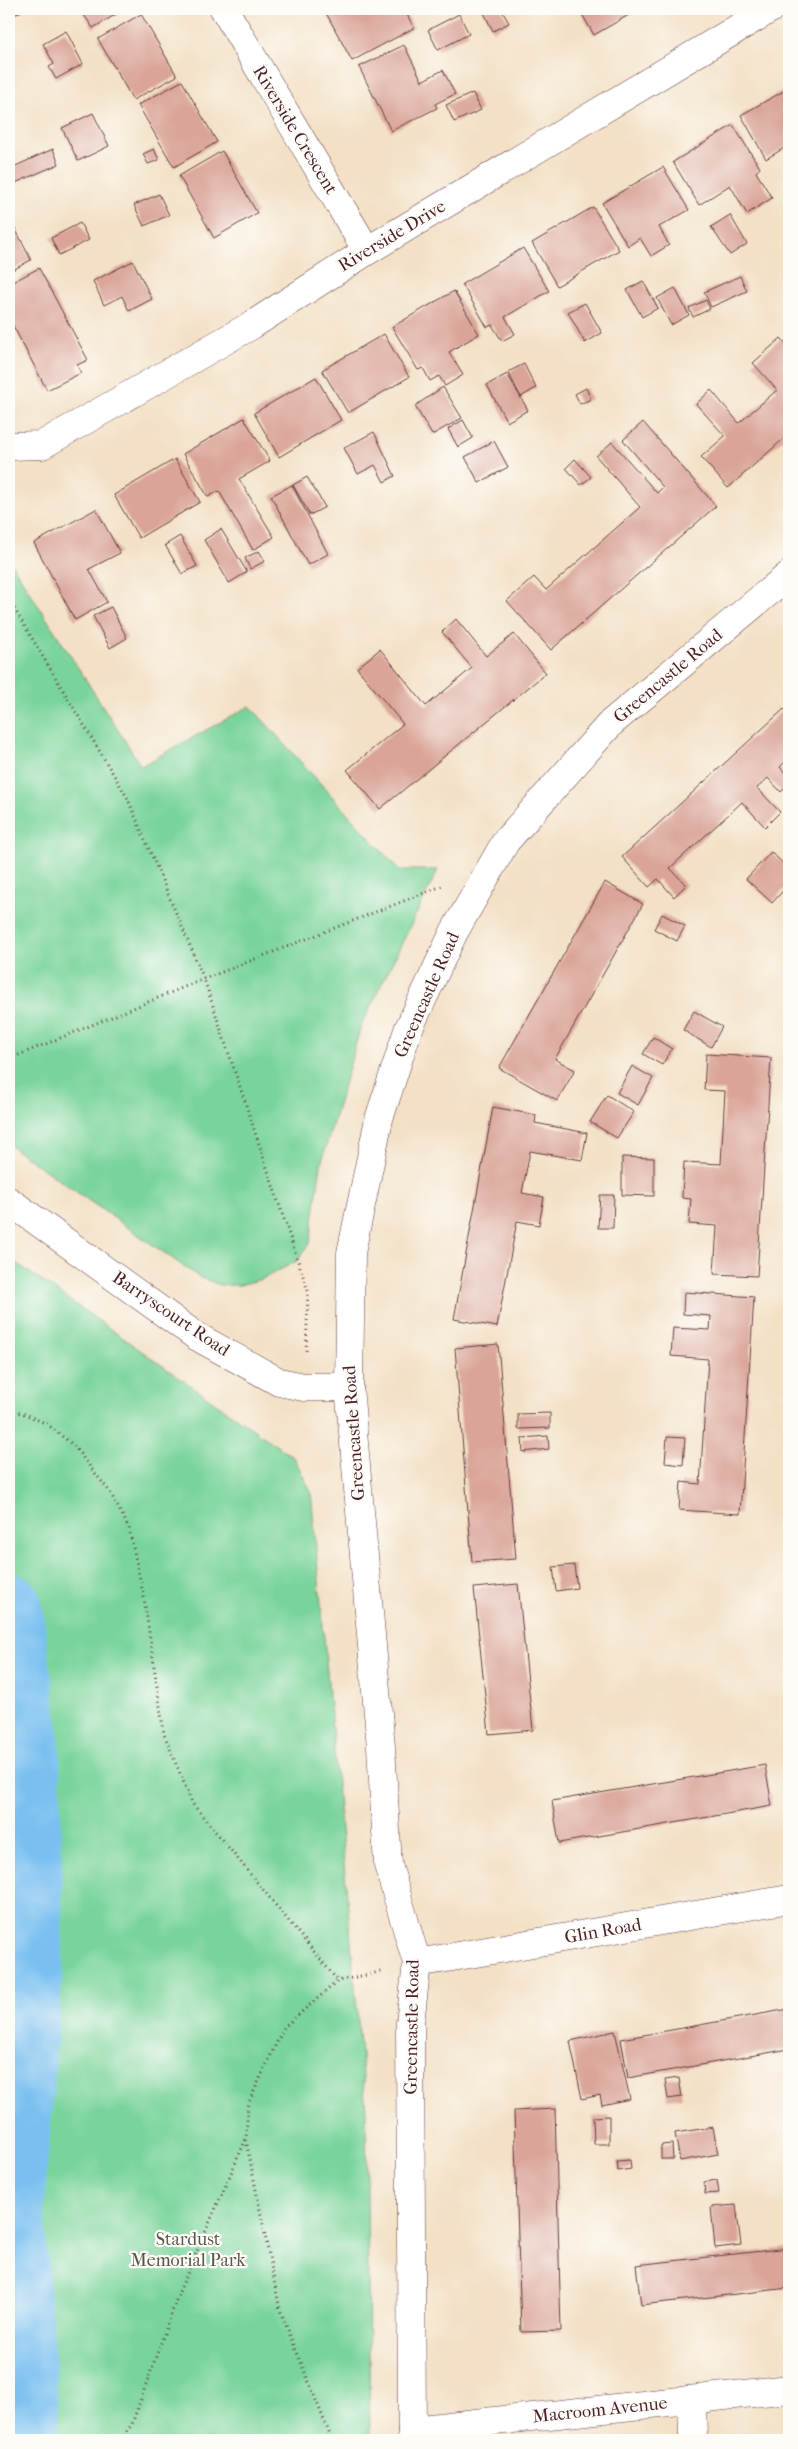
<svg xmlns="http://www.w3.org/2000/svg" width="798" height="2449" viewBox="0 0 798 2449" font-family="'IM FELL French Canon',serif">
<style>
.green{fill:#79d49b;stroke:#627a63}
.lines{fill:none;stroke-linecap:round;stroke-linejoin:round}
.river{stroke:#79c0f1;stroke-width:66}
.building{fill:#daa498}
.minor-casing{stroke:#633c42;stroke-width:29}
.path{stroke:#633c42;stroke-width:3;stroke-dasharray:1 4;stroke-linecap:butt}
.minor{stroke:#fff;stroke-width:28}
.labels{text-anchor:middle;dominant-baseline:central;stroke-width:4.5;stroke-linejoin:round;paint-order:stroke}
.street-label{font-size:18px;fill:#4a1f2b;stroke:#fdfcf7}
.park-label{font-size:18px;fill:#58554d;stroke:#fdfcf7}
</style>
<rect width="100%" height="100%" fill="#fdfcf7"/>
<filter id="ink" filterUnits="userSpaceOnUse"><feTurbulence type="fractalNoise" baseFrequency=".02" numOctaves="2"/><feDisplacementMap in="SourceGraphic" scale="10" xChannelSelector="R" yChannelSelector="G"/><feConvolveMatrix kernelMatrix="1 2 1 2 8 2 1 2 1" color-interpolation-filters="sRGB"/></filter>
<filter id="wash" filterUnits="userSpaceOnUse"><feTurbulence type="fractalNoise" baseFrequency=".0096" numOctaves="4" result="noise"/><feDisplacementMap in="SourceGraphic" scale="20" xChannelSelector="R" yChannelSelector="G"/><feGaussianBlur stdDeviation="1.12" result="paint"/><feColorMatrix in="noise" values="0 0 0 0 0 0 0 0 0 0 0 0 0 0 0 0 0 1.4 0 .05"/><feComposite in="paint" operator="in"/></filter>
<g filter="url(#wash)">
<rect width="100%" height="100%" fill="#f3e0c5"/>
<!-- green -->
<g class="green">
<polygon points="9,560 141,766 250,706 399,870 438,870 361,1026 321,1164 310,1243 297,1261 262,1279 240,1285 220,1285 199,1277 9,1145"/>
<polygon points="9,1258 294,1458 311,1491 366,2111 370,2440 9,2440"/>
</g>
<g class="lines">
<!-- river -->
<polyline class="river" points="9,1606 27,1745 30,1966 11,2207 27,2440"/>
</g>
<g id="blocks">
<!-- building -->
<g class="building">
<polygon points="9,9 25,9 9,18"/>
<polygon points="80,9 125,9 93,28"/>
<polygon points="324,9 380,9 383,14 393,9 404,9 414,28 352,61"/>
<polygon points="482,9 501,9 509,23 493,31"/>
<polygon points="579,9 639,9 594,35"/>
<polygon points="141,14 177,76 133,100 98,39"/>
<polygon points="459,14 469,34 438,50 428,30"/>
<polygon points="66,31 83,64 56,79 49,67 54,64 43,44"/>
<polygon points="404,45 422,81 443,70 455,94 435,104 437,108 391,131 359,67"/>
<polygon points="182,81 217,142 174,167 138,105"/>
<polygon points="789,88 789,145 766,159 741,115"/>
<polygon points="473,93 481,110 454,122 446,105"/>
<polygon points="93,113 109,146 78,161 62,128"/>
<polygon points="733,125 760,168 756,172 772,198 747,214 730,185 699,205 673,162"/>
<polygon points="53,149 59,164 15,183 9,169"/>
<polygon points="154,149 159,160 148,164 143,154"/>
<polygon points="222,151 257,213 214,238 179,176"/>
<polygon points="663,167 689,210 659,227 669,245 651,256 640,238 628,246 602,203"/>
<polygon points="159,194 169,215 144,226 134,205"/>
<polygon points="593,207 619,250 557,286 532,243"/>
<polygon points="730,215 747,244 730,255 711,227"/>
<polygon points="9,216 31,260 9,272"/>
<polygon points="80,223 89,240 59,255 51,238"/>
<polygon points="523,248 549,291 505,317 515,334 502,341 492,325 487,327 462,284"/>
<polygon points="133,261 152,299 129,311 122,296 104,305 93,281"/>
<polygon points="39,268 88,360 77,365 81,373 47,390 9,318 9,284"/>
<polygon points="740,276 747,291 711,307 704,292"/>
<polygon points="643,281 658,308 642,317 627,290"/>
<polygon points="675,288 689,315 671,325 657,298"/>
<polygon points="454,291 479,334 449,352 463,375 445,386 439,376 430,381 423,368 418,370 392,327"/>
<polygon points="706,300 710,309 693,317 689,308"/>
<polygon points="585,303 602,333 585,343 568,312"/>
<polygon points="384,334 409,377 348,413 322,370"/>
<polygon points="781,338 789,347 789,434 728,488 701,457 725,436 696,404 711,390 739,423 777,390 753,363"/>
<polygon points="524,364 536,388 521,397 508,372"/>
<polygon points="507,374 528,410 507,422 487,385"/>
<polygon points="316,377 341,420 279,457 254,413"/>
<polygon points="443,387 462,418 432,435 415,406"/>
<polygon points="586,388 591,399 580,404 575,394"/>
<polygon points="244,418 270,461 239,479 274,537 253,550 219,491 208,497 183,454"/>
<polygon points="463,420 473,438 458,447 448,429"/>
<polygon points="643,422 716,506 551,650 507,601 534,577 546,590 640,507 596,456 612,442 657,493 663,487 623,440"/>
<polygon points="374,432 395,476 384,482 375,465 358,474 344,448"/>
<polygon points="494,441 508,467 479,483 465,457"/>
<polygon points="175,459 200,502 139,538 114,495"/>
<polygon points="575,459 591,477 581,485 566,468"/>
<polygon points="307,477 325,507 310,515 293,485"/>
<polygon points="292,485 328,554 308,565 271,496"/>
<polygon points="96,509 120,553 89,569 107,602 75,620 34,543"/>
<polygon points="221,529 247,572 229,583 204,540"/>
<polygon points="180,536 197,566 182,574 165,545"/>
<polygon points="259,551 265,561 250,569 245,558"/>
<polygon points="111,607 127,638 110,648 93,616"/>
<polygon points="456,619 486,656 514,634 546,673 380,809 347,770 403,724 357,668 380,649 426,706 472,668 442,632"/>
<polygon points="784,709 789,714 789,758 780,767 789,778 789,784 781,792 768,778 757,788 780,812 765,827 742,802 670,868 686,885 674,897 658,879 649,887 622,857"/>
<polygon points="771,852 789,869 789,884 772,903 746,879"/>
<polygon points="605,882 643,904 555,1059 575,1070 557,1101 499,1068"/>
<polygon points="662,914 685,926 677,941 654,929"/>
<polygon points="694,1011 722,1027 711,1047 683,1030"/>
<polygon points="653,1037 672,1049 662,1065 643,1054"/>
<polygon points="706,1054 771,1058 757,1276 714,1274 717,1226 689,1224 691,1199 682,1198 684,1162 721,1164 725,1091 704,1090"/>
<polygon points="632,1066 653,1078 638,1105 617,1093"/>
<polygon points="607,1095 634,1112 617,1138 590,1122"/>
<polygon points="493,1107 536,1115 535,1123 587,1133 582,1160 530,1151 522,1193 544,1197 539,1225 517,1221 497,1327 454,1319"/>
<polygon points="622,1157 654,1158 654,1196 622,1195"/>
<polygon points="600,1195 614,1195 613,1228 598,1228"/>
<polygon points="684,1292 754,1297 740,1514 679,1510 681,1482 700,1484 708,1359 671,1356 673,1328 710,1330 711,1316 683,1314"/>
<polygon points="498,1344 516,1559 472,1562 455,1348"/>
<polygon points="550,1413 550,1428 518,1429 518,1414"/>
<polygon points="548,1436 549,1449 523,1452 522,1438"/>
<polygon points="667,1437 685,1438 683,1465 665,1463"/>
<polygon points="574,1565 577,1588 556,1591 553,1567"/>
<polygon points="518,1584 533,1730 489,1734 474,1588"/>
<polygon points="765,1765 772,1806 559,1843 552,1801"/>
<polygon points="789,2009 789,2049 628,2078 621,2039"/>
<polygon points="615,2031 630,2099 602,2105 600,2095 582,2099 570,2041"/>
<polygon points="679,2078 682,2097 668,2099 665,2080"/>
<polygon points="555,2109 561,2331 521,2332 514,2111"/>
<polygon points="609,2116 609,2144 594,2144 593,2117"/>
<polygon points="713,2127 718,2154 680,2161 675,2133"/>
<polygon points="672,2144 673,2159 661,2159 661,2145"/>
<polygon points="630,2160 631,2169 618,2171 617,2161"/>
<polygon points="717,2180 719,2193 705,2194 704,2182"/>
<polygon points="736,2205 741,2245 715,2248 711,2207"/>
<polygon points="789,2248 789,2288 641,2305 636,2265"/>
</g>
</g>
</g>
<g filter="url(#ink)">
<use href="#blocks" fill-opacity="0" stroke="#633c42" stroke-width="1"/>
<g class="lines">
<!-- minor casing -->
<g class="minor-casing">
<g id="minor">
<polyline points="224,9 367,251"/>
<polyline points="9,446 42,445 252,325 367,251 770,9"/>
<polyline points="9,1201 196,1336 279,1382 304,1387 349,1387"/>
<polyline points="417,1963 789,1899"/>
<polyline points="692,2400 693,2440"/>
<polyline points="412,2430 789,2389"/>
<polyline points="412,2440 410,2023 417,1963 388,1865 381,1747 349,1387 351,1253 379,1119 408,1030 454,932 506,841 611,723 789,575"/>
</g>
</g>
<!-- path -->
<g class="path">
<polyline points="9,600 127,797 204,979 308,1291 306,1354"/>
<polyline points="9,1059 204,979 442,886"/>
<polyline points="9,1414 20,1412 47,1424 73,1445 110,1492 129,1528 144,1598 164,1734 192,1803 338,1981"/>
<polyline points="246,2140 280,2310 332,2440"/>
<polyline points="121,2440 132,2424 179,2292 246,2139 248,2104 284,2027 338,1981 384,1971"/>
</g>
<!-- minor -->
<use href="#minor" class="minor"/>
</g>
</g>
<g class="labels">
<!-- street labels -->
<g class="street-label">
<text transform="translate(295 130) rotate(59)">Riverside Crescent</text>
<text transform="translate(392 236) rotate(-31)">Riverside Drive</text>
<text transform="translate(668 676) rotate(-40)">Greencastle Road</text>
<text transform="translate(427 995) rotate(-66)">Greencastle Road</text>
<text transform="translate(171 1314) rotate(34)">Barryscourt Road</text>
<text transform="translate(354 1433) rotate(-94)">Greencastle Road</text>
<text transform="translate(603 1931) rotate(-10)">Glin Road</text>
<text transform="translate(412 2027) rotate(-89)">Greencastle Road</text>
<text transform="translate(600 2410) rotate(-6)">Macroom Avenue</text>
</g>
<!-- park labels -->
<g class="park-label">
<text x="188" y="2239">Stardust<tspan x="188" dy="21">Memorial Park</tspan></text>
</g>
</g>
<!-- margin -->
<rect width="798" height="2449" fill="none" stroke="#fdfcf7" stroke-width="30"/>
</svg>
